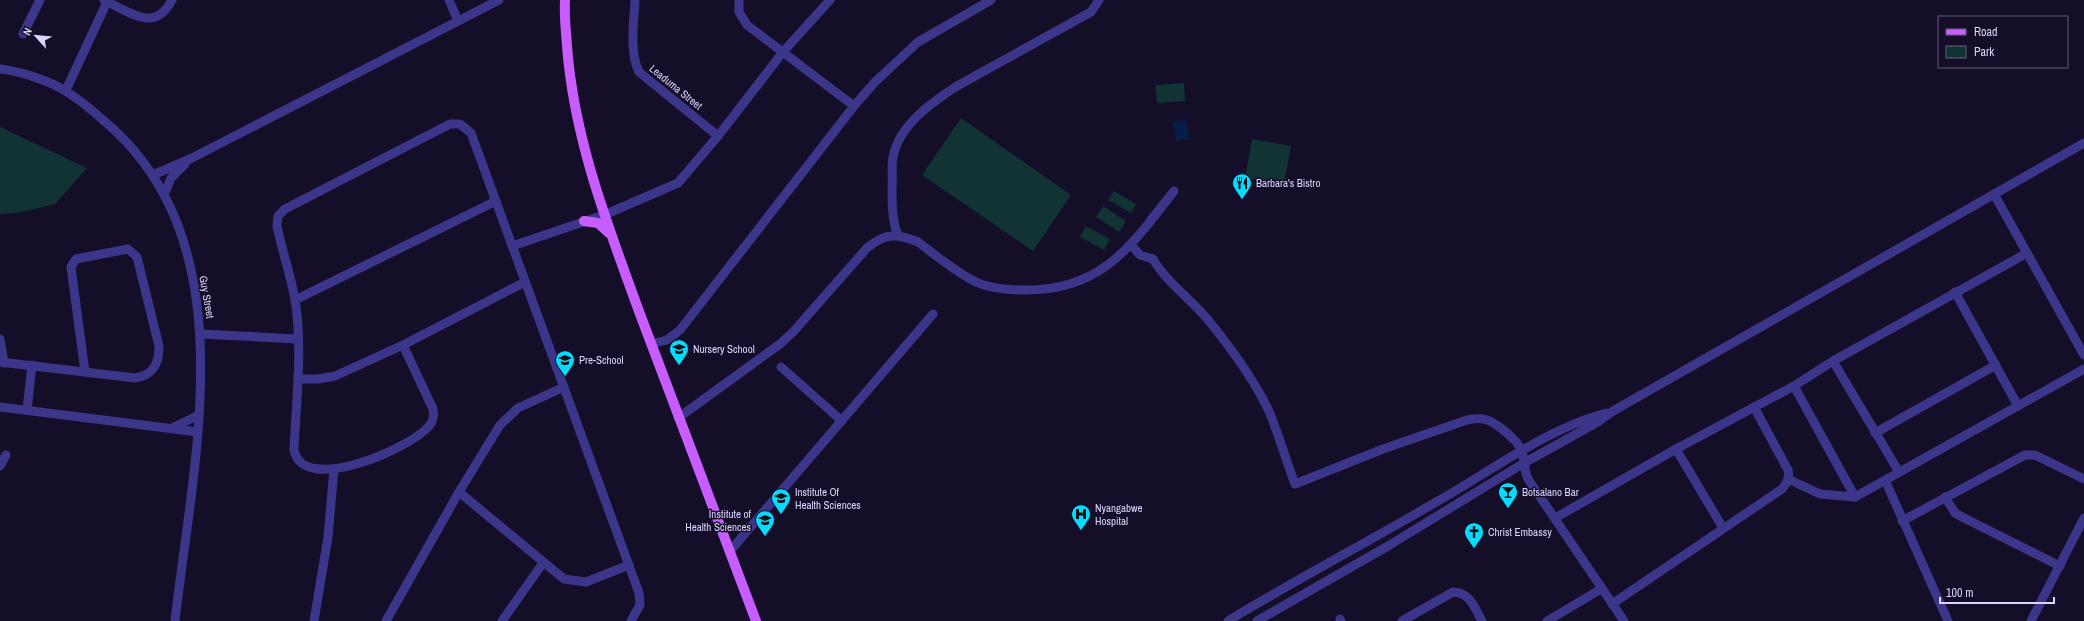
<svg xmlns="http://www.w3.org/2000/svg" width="2084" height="621" viewBox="0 0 2084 621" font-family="'Archivo Narrow',sans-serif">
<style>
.green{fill:#133}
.water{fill:#071d49}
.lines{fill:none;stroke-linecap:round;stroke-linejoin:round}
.minor{stroke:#3c368b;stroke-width:9}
.major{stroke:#c85dff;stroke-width:10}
.labels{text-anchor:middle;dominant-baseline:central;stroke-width:3;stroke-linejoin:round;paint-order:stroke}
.street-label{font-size:11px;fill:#dcd6ff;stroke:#140e29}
.poi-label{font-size:11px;fill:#dcd6ff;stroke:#140e29;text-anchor:start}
</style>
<rect width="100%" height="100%" fill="#140e29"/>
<!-- green -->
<g class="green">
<polygon points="1184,83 1185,101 1157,103 1155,85"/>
<polygon points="961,118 1071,195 1033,251 922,175"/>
<polygon points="0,127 87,168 55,204 17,213 0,214"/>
<polygon points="1252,139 1291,146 1284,184 1245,178"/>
<polygon points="1114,191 1136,204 1131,213 1108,200"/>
<polygon points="1103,206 1126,221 1119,232 1096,217"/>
<polygon points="1085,226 1110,239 1104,250 1080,237"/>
</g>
<!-- water -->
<polygon class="water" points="1186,120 1189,139 1176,141 1173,122"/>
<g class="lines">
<!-- minor -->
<g class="minor">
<polyline points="449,0 458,21"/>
<path d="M635 0C634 22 629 51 639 72L718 136"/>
<polyline points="739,0 739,12 747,25 854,106"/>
<path d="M107 2C132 13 155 33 172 0"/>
<polyline points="23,34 40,0"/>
<path d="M0 69C19 71 51 81 67 92 80 100 92 110 103 120 249 241 193 459 175 621"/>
<polyline points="66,90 107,2 104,0"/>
<polyline points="153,175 192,158 499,0"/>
<polyline points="1994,194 2084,355"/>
<polyline points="164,195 171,178 185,164"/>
<path d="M898 236C892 220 892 205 892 188 893 178 891 167 893 157 899 125 931 103 957 86L1091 12 1099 0"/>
<path d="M1131 245 1140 255 1153 259C1167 283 1191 299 1209 321 1230 347 1252 377 1267 407 1278 431 1285 458 1295 484L1383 449 1467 420C1472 419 1478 418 1483 419 1494 420 1519 441 1522 452 1525 461 1524 470 1528 479L1624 621"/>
<polyline points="512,246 604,215 678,183 718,136 783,52 830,0"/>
<polyline points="1955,292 2018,406"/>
<polyline points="295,300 496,201"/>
<polyline points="201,334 297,339"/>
<polyline points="0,339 4,363"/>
<polyline points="651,344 667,340 680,330 854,106 875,82 918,42 991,0"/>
<path d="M403 345 433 409C434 415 434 421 429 426 411 448 303 496 294 450 296 403 303 347 295 300 291 276 282 251 277 226L278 216 285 209 450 124H460L471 133 639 593 640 605 631 621"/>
<polyline points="1833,361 1899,472"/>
<path d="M0 362 135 378C154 375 159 363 159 346L137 257 128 249 76 259 71 267 85 372"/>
<polyline points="781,367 842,421"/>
<polyline points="298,379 318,379 335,376 403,345 525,282"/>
<polyline points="1794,386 1855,497"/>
<polyline points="0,407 198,432"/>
<polyline points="27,410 32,365"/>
<path d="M678 418 780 344 793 332 867 248C885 233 897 233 918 242 937 256 955 272 976 282 991 289 1008 290 1024 290 1102 291 1131 246 1174 191L1150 221"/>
<polyline points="172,428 199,415"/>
<polyline points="1875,433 1996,365"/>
<polyline points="1676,449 1723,528"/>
<polyline points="0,466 6,455"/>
<polyline points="1788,479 1820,494 1855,497 2084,369"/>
<polyline points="1885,480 1948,621"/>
<polyline points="459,492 564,579 586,582 629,565"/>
<polyline points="1945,497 1955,513 1964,518 2060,566"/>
<polyline points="1555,518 1676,449 1794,386 1833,361 2027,253"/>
<polyline points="1902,521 2025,455 2035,455 2084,479"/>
<polyline points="730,551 933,314"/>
<path d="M1612 604 1782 489C1787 483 1790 478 1788 470L1754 407"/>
<polyline points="1340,619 1341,621"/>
<polyline points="314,621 328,537 334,469"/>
<polyline points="386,621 459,492 500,425 518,408 564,387"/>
<polyline points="502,621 543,563"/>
<path d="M1228 621C1297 579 1368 542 1438 501 1493 470 1544 430 1606 413"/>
<polyline points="1257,621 1388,546 1524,463 1596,423 1613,411 2084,143"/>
<path d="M1402 621 1453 592C1471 593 1474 607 1482 621"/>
<polyline points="1547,621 1601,589"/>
<polyline points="2031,621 2084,518"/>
</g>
<!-- major -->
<g class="major">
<path d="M565 0C564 15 566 31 567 46 574 140 608 226 640 314 678 417 718 519 756 621"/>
<polyline points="584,221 598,223 609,233"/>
</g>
</g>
<!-- icons -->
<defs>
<g id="restaurant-pin" transform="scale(1)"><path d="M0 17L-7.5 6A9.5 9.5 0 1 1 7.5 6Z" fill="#02ddff" stroke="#140e29"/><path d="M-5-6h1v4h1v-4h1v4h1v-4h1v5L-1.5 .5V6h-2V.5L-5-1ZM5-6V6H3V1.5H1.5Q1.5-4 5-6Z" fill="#111"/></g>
<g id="school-pin" transform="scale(1)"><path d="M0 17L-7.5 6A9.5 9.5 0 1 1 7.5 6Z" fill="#02ddff" stroke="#140e29"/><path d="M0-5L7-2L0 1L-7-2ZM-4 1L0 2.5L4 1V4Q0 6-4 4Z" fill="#111"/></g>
<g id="bar-pin" transform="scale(1)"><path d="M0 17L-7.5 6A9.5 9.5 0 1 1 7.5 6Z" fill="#02ddff" stroke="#140e29"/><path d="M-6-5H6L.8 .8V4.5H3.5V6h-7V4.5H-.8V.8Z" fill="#111"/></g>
<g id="university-pin" transform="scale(1)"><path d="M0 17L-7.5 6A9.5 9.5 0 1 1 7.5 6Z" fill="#02ddff" stroke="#140e29"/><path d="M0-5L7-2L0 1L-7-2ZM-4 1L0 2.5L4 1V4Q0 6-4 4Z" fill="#111"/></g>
<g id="hospital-pin" transform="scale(1)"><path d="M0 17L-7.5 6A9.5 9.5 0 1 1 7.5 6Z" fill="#02ddff" stroke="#140e29"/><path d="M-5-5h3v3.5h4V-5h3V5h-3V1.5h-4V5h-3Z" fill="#111"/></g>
<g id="church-pin" transform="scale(1)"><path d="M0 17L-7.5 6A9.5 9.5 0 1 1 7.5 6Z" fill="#02ddff" stroke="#140e29"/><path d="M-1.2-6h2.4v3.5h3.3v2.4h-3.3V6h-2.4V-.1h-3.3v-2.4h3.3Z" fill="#111"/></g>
</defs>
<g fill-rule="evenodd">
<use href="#restaurant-pin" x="1242" y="183"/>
<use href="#school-pin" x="679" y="349"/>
<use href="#school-pin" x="565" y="360"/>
<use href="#bar-pin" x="1508" y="492"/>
<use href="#university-pin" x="781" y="498"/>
<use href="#hospital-pin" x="1081" y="514"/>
<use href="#school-pin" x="765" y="520"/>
<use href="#church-pin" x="1474" y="532"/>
</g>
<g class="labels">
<!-- street labels -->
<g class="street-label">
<text transform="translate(676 87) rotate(39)">Leaduma Street</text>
<text transform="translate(207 297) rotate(80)">Guy Street</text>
</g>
<!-- poi labels -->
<g class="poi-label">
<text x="1256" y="183">Barbara's Bistro</text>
<text x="693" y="349">Nursery School</text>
<text x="579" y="360">Pre-School</text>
<text x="795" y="492">Institute Of<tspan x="795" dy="13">Health Sciences</tspan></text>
<text x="1522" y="492">Botsalano Bar</text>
<text x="1095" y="508">Nyangabwe<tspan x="1095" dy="13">Hospital</tspan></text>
<text x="751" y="514" text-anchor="end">Institute of<tspan x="751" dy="13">Health Sciences</tspan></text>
<text x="1488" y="532">Christ Embassy</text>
</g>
</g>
<!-- legend -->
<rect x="1938" y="16" width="130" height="52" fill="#140e29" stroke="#645e7f"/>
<rect x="1946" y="29" width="20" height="6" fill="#c85dff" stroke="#645e7f"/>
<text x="1974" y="36" font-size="12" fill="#dcd6ff">Road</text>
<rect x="1946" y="46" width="20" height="12" fill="#113333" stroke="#645e7f"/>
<text x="1974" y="56" font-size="12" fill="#dcd6ff">Park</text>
<!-- north arrow -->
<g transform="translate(36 36) rotate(297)" stroke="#140e29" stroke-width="3" paint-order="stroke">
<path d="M0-3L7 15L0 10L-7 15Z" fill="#dcd6ff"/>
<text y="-6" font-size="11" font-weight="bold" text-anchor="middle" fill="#dcd6ff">N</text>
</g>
<!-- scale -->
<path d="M1940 597v6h114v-6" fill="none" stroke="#dcd6ff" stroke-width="2"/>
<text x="1946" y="597" font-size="12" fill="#dcd6ff" stroke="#140e29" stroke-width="3" paint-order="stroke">100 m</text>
</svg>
